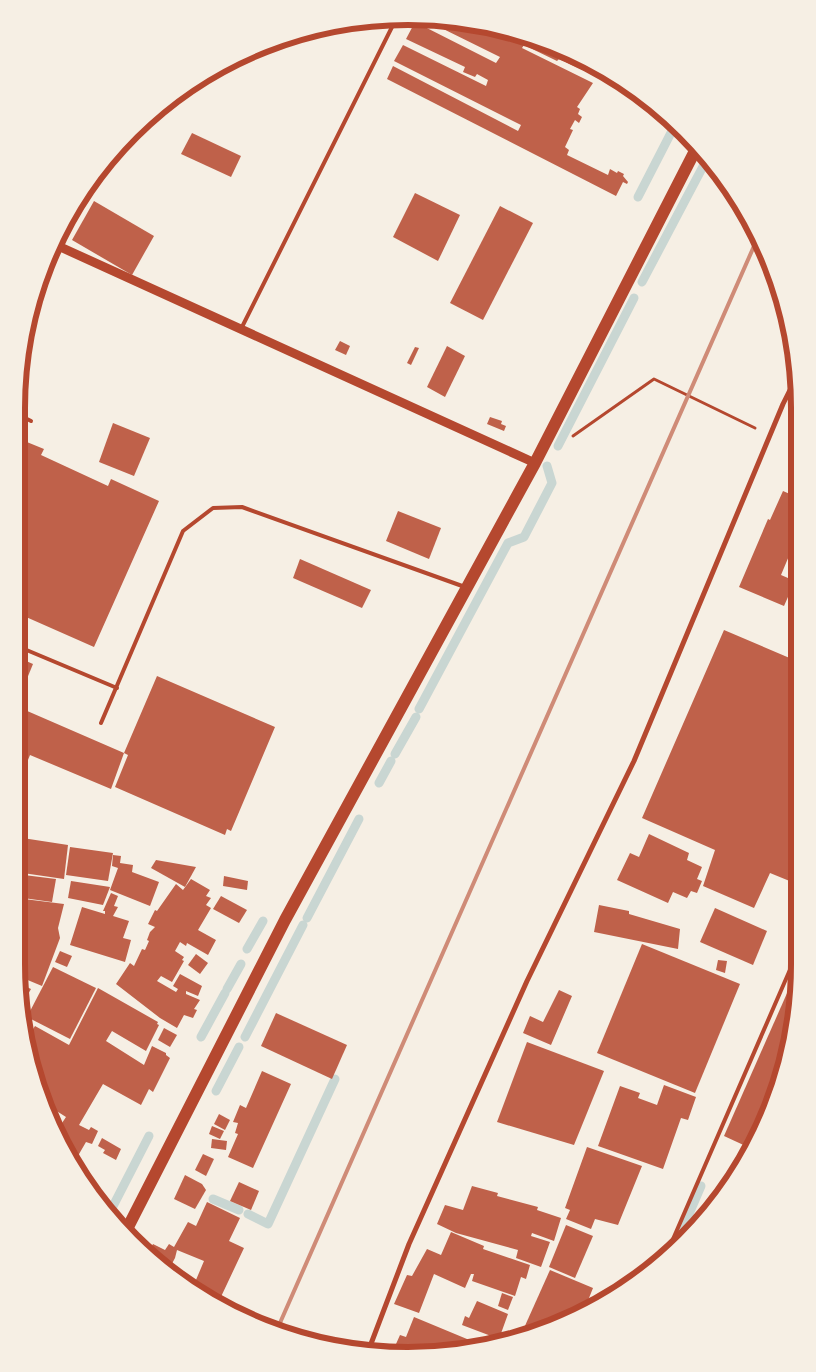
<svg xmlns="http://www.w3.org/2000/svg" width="816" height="1372" viewBox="0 0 816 1372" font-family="Poppins,sans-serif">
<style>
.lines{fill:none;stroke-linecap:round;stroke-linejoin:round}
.stream{stroke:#c9d6d2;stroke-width:9}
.building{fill:#bf614a}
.path{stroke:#b5482f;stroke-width:3}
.service{stroke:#b5482f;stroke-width:4}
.minor{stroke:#b5482f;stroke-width:5}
.tertiary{stroke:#b5482f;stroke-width:9}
.primary{stroke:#b5482f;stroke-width:12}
.rail{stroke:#cf8b77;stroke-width:4}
.rim{fill:none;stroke:#b5482f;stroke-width:6}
</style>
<rect width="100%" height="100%" fill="#f6efe4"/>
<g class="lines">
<!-- stream -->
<g class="stream">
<polyline points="638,197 675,125"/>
<polyline points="642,282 708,157"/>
<polyline points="558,446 634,298"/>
<polyline points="419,709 508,543 524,537 552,483 547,466"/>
<polyline points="395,754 416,717"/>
<polyline points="379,783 391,761"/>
<polyline points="307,918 359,819"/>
<polyline points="247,949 263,921"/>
<polyline points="227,989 241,964"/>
<polyline points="201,1037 225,993"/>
<polyline points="245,1037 303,925"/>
<polyline points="216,1091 239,1047"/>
<polyline points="213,1199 239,1210"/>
<polyline points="109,1214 149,1136"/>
<polyline points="248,1214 268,1224 335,1079"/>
<polyline points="677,1242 701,1186"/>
</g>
</g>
<!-- building -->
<g class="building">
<polygon points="419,17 472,23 508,41 512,35 505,30 558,46 603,70 600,78 559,59 557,61 524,45 522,48 593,83 577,107 580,109 578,114 582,117 579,123 575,120 570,129 573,130 565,147 569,150 567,155 608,175 610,169 617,173 618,171 624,174 623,176 628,182 627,184 623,182 616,196 387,79 393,66 518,131 521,125 394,61 403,45 486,86 488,80 477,74 475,77 463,72 465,67 406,39 415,22 496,63 500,57"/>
<polygon points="192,133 241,156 231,177 181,154"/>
<polygon points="415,193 460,215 438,261 393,237"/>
<polygon points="94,201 154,236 132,275 72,240"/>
<polygon points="500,206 533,223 483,320 450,303"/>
<polygon points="340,341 350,346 346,355 335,350"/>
<polygon points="447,346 465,356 445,397 427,387"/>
<polygon points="415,347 419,348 411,365 407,363"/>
<polygon points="490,417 502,421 501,424 506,426 504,431 487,424"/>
<polygon points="113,423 150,438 134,476 99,462"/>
<polygon points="17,438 44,449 41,455 108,486 111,479 159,501 94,647 17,613"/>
<polygon points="783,491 799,498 799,532 781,575 795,581 784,606 739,587 768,519 770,520"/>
<polygon points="398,511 441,528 429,559 386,541"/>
<polygon points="300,559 371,590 362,608 293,578"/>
<polygon points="724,630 799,662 799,865 792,882 770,873 754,908 703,886 715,850 642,818"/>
<polygon points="17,657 33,664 17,703"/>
<polygon points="157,676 275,727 231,831 227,829 225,835 115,787 128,755 124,753 111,789 30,755 17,787 18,707 124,753"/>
<polygon points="649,834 689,853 687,860 702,867 697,879 702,881 697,893 691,891 687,898 673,892 668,903 617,880 630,853 639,857"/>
<polygon points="16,837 68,845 64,879 16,872"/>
<polygon points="70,847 113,853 108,881 66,875"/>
<polygon points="113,855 121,856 120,863 133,865 132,872 159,882 150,906 110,890 118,868 112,866"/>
<polygon points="156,860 196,867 185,887 151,868"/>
<polygon points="16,874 56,879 52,902 16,897"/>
<polygon points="224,876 248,881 247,890 223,886"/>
<polygon points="191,879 210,890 206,896 211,898 206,905 211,908 198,930 216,940 208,955 187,943 186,946 180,942 175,951 184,957 182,960 184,961 172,982 161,976 157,981 176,992 178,989 173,986 180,974 202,986 198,996 186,991 186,994 200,1000 194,1009 197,1010 193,1018 184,1015 177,1028 160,1018 116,984 130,963 134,966 142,949 145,950 149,941 147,940 150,932 155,927 148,924 155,910 157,911 176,884 183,890"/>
<polygon points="71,881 110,887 103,905 68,898"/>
<polygon points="111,893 118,896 114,906 118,907 113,916 129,921 123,938 131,940 125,962 70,945 82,907 105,914 105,911 103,911"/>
<polygon points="221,896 247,910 239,923 213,909"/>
<polygon points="16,898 64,904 58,928 60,938 42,986 18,976"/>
<polygon points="599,905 629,911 629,914 680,929 678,949 594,932"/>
<polygon points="715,908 767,931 753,965 700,942"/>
<polygon points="642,944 740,984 695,1093 597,1053"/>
<polygon points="60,951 72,956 67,967 55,962"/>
<polygon points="196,954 208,963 200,974 188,965"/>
<polygon points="718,960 727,961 725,973 716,970"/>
<polygon points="799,966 799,990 779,1090 750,1148 724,1136"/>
<polygon points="53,967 96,988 70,1039 27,1017"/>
<polygon points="20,984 31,989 23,1003"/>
<polygon points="98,988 158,1022 157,1024 159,1025 146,1051 112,1031 106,1041 144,1065 152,1046 166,1053 166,1055 170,1058 153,1092 149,1089 141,1105 103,1084 79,1125 89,1130 91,1127 98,1131 92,1144 86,1142 75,1161 58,1129 66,1117 44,1103 41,1097 47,1087 35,1079 28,1037 35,1026 69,1045"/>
<polygon points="559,990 572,996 551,1045 523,1033 530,1016 543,1022"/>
<polygon points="276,1013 347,1045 332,1079 261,1046"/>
<polygon points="164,1028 177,1035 170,1047 158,1040"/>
<polygon points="527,1042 604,1071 574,1145 497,1122"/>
<polygon points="262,1071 291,1084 253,1168 228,1157 238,1134 235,1133 238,1123 233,1122 240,1105 246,1108"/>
<polygon points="664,1085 696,1097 688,1120 681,1118 663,1169 598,1146 620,1086 640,1093 638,1098 657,1105"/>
<polygon points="219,1114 230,1120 225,1130 214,1124"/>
<polygon points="212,1126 224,1131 220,1139 209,1134"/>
<polygon points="102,1138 121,1149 116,1160 103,1153 105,1150 98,1146"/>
<polygon points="212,1139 227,1141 226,1150 211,1148"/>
<polygon points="587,1147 642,1166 618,1225 595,1219 591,1229 566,1219 570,1210 565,1208"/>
<polygon points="203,1154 214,1159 206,1176 195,1170"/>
<polygon points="185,1175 202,1184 206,1190 195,1209 174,1199"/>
<polygon points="239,1182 259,1191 251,1210 230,1201"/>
<polygon points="472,1186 498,1193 497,1196 538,1207 537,1210 561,1218 554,1241 532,1233 531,1236 550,1242 541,1267 516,1258 518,1250 456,1233 437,1224 445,1205 463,1210"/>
<polygon points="207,1202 240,1218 229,1241 244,1248 219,1301 193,1287 204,1261 177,1250 175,1258 167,1273 148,1253 153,1244 165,1250 169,1244 174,1247 188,1222 196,1226"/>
<polygon points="566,1225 593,1236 575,1278 549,1267"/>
<polygon points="451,1232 484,1246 483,1249 530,1265 526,1279 521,1277 515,1296 472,1281 474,1274 471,1274 465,1288 434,1274 419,1313 394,1304 407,1275 412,1276 427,1249 441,1255"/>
<polygon points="550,1270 593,1288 585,1308 536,1334 524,1328"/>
<polygon points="502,1293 513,1297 508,1310 498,1306"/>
<polygon points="477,1301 508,1314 499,1339 462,1325 465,1316 469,1318"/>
<polygon points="414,1317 479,1344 408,1356 392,1353 400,1335 406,1337"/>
<polygon points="515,1329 530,1336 511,1339"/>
</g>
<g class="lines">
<!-- path -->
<polyline class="path" points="573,436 654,379 755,428"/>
<!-- service -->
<g class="service">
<polyline points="241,329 397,17"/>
<polyline points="17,414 31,421"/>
<polyline points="17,646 117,688"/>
<polyline points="101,723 183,531 213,508 242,507 465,587"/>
<polyline points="667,1253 799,949"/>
</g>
<!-- minor -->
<polyline class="minor" points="369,1349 409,1244 527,981 634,761 783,404 798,374"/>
<!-- tertiary -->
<polyline class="tertiary" points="56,245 535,463"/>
<!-- primary -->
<polyline class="primary" points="126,1231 285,920 535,463 698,145"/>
<!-- rail -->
<polyline class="rail" points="276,1332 758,237"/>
</g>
<!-- crop -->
<path d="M0 0H816V1372H0ZM408 25H408A383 383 0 0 1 791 408V964A383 383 0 0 1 408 1347H408A383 383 0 0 1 25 964V408A383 383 0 0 1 408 25Z" fill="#f6efe4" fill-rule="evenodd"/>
<path class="rim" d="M408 25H408A383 383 0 0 1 791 408V964A383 383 0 0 1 408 1347H408A383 383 0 0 1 25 964V408A383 383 0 0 1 408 25Z"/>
</svg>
